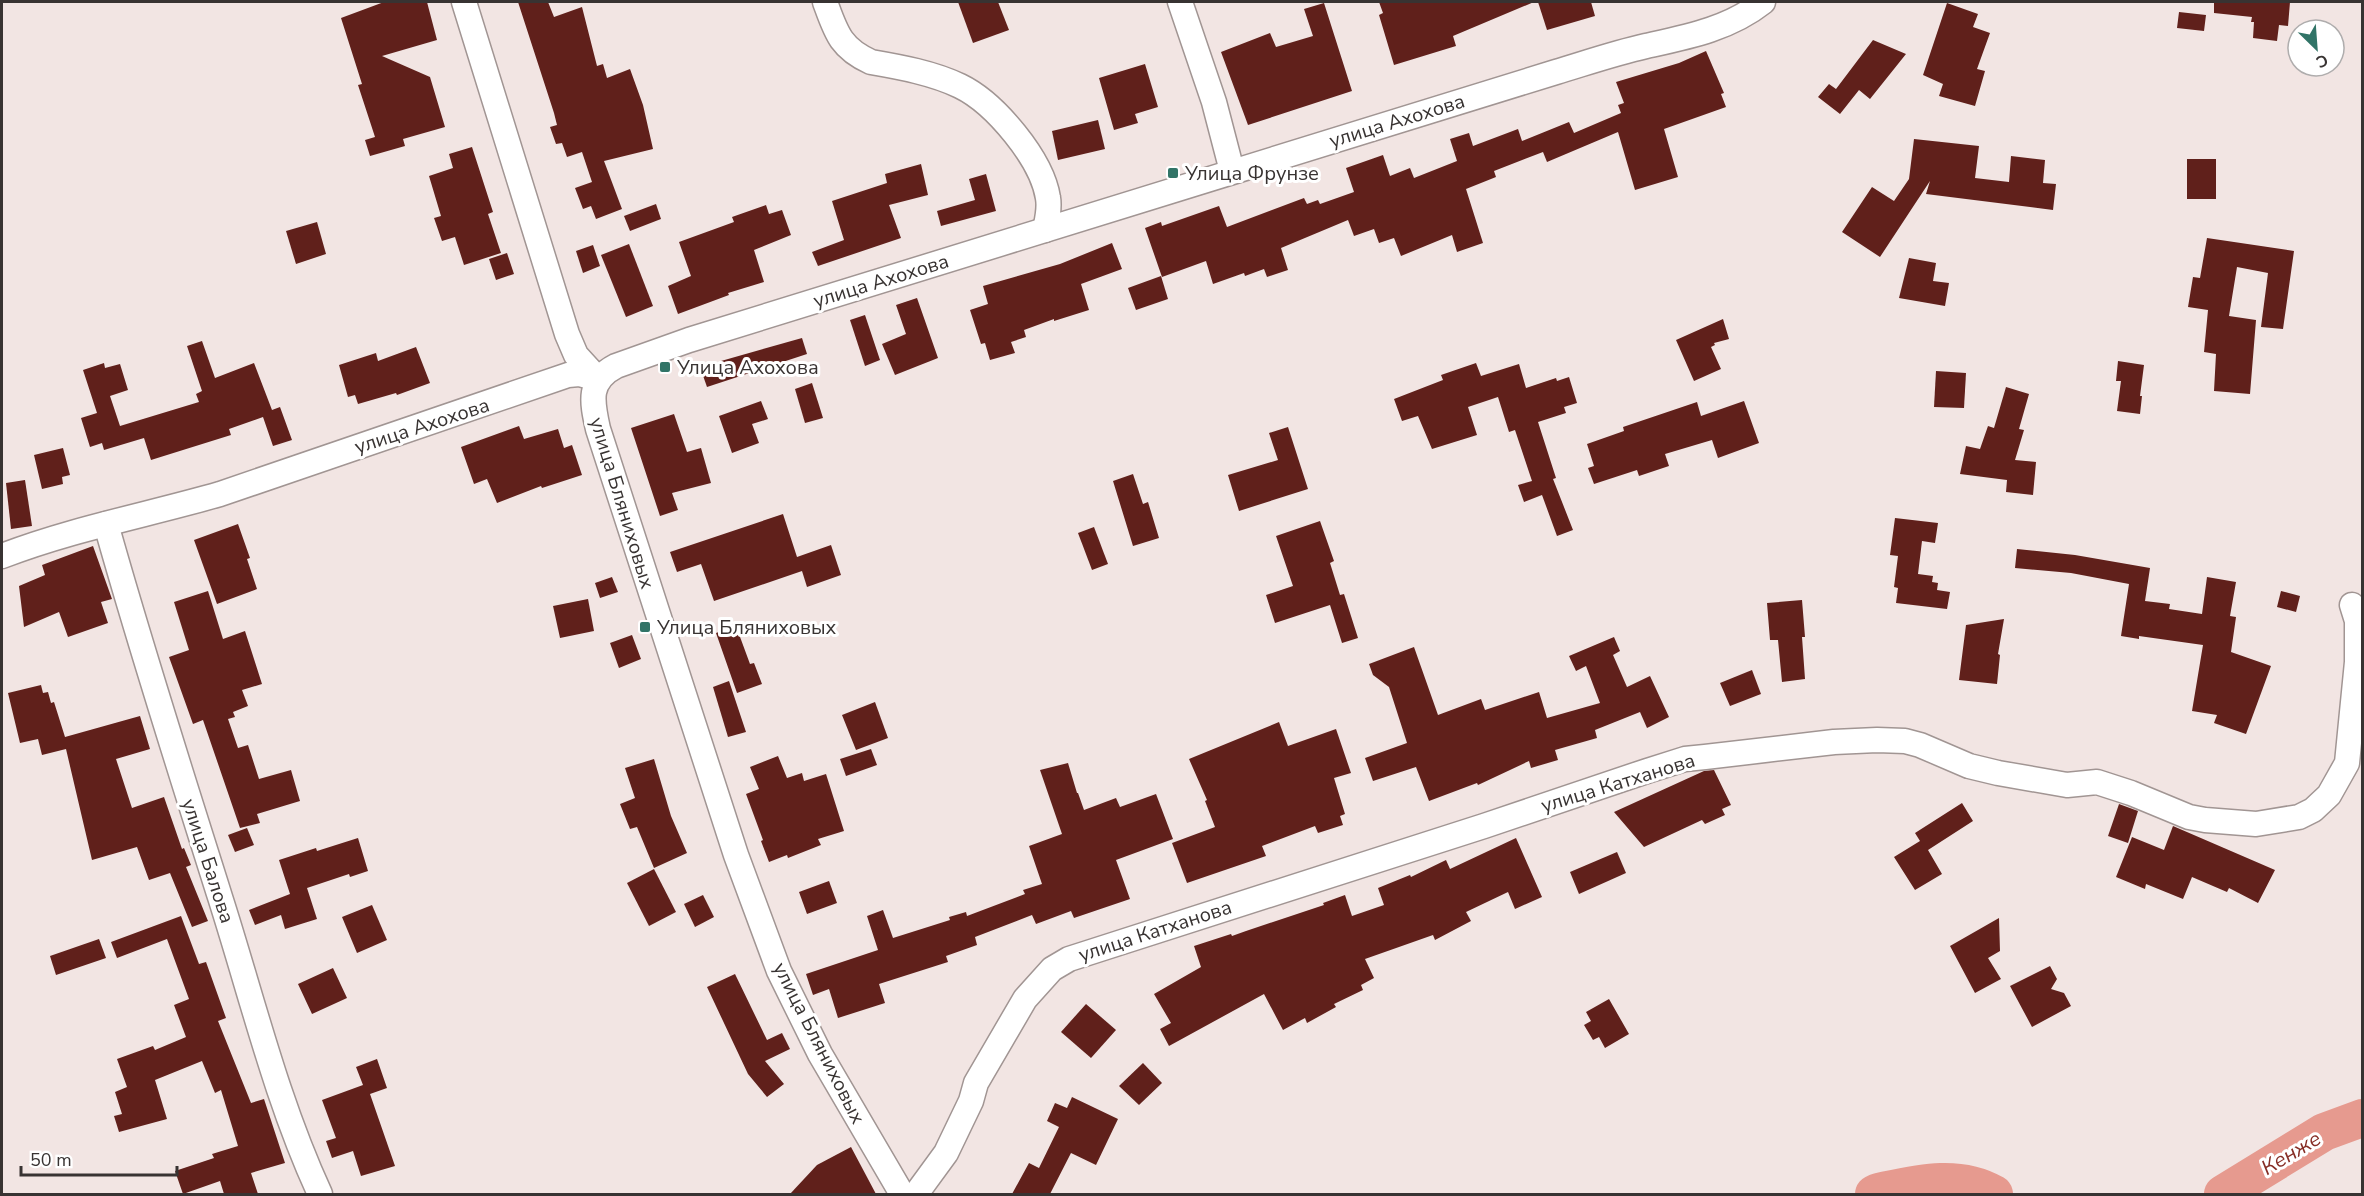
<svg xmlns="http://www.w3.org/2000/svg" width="2364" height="1196" viewBox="0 0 2364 1196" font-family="'Nunito Sans',sans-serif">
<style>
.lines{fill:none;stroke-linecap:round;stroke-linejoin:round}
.river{stroke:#e69a8f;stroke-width:38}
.building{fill:#60201b}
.minor-casing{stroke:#a19593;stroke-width:27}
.minor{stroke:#fff;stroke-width:24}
.poi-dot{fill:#317467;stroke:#fff;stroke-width:2}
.labels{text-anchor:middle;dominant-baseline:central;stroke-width:6;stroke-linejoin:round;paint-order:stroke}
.street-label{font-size:20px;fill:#383332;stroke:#fff}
.poi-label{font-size:20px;fill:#383332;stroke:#fff;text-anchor:start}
.water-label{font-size:21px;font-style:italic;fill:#862d25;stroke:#fff}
</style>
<rect width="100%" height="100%" fill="#f2e5e3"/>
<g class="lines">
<!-- river -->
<g class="river">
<path d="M1874 1194 1878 1192C1916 1184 1958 1173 1994 1194"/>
<polyline points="2223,1194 2324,1132 2362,1118"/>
</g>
</g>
<!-- building -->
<g class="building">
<polygon points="384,2 427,2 437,40 382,56 430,77 445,127 403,139 405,146 370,156 365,140 375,137 358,85 362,84 341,18"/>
<polygon points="518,2 548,2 554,17 582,7 597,66 603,64 607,78 630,69 643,105 653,149 604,161 622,209 596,219 591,206 583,209 575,188 592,182 582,152 567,157 562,143 556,144 550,127 557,125 554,113"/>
<polygon points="958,2 998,2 1009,30 973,43"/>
<polygon points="1379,2 1534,2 1453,36 1456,46 1394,65 1379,15 1383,13"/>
<polygon points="1538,2 1591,2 1595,16 1547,30"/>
<polygon points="2214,2 2290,2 2288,26 2279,25 2277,41 2253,38 2254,22 2251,22 2252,17 2214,13"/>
<polygon points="1324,3 1352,91 1248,125 1221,52 1270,33 1276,47 1313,36 1304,9"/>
<polygon points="1947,3 1978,14 1973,27 1990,33 1977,69 1985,71 1975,106 1939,96 1943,84 1923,75"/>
<polygon points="2179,12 2206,15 2204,31 2177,28"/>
<polygon points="1873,40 1906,54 1870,99 1859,90 1840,114 1818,97 1829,84 1836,89"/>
<polygon points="1706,51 1724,93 1721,94 1726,107 1664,129 1678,177 1635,190 1618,132 1547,162 1543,152 1494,171 1496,177 1466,189 1483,243 1457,252 1452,235 1401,256 1394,238 1379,243 1374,229 1354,236 1348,220 1281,248 1288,270 1267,277 1264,269 1245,276 1244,273 1213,284 1206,261 1162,277 1145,228 1161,222 1162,226 1219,206 1227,227 1304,198 1307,204 1318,200 1320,204 1354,192 1346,168 1383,155 1390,176 1410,168 1414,178 1457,161 1450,139 1469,133 1473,146 1518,129 1522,141 1569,122 1574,133 1621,113 1618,105 1624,103 1616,82 1679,63"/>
<polygon points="1145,64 1158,107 1135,114 1138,123 1114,130 1099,78"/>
<polygon points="1098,120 1105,149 1058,160 1052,131"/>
<polygon points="1914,139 1979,146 1975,178 2009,182 2011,156 2045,160 2043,183 2056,184 2053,210 1926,194 1930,181 1880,257 1842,232 1872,187 1894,201 1909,179"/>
<polygon points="472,147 493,212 488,214 501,253 464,265 455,237 442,241 434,218 441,216 429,176 453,168 449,154"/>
<rect x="2187" y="159" width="29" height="40"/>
<polygon points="921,164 928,195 889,205 901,238 818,266 812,252 844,240 832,201 887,183 885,174"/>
<polygon points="986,174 996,211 941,226 937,211 975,200 969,179"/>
<polygon points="656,204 661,219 630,231 624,216"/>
<polygon points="766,205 769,214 782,210 791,235 754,250 764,282 728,293 729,295 678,314 668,286 691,276 679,242 734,222 732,217"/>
<polygon points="317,222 326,254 296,264 286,231"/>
<polygon points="2207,238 2294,251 2283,329 2261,327 2268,273 2237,267 2229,316 2256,320 2250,394 2214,391 2216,354 2204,352 2208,310 2188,307 2193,277 2200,278"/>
<polygon points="1112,243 1122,269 1081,284 1089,310 1054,321 1054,319 1024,330 1026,337 1011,342 1015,353 990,360 985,343 981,344 970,310 988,304 983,286 1060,264"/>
<polygon points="629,244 653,306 626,317 601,255"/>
<polygon points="593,245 600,266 583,273 576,251"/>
<polygon points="507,253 514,274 496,280 489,259"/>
<polygon points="1909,258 1936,263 1933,281 1949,283 1945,306 1899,298"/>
<polygon points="1161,276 1168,299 1136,310 1128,288"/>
<polygon points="917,298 938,358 895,375 882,344 906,334 896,305"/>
<polygon points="865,315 880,360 865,366 850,320"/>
<polygon points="1723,319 1729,339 1714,343 1715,345 1711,347 1721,369 1694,381 1676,340"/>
<polygon points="802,338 807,354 707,387 700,367"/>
<polygon points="202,341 215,378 254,363 272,410 280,407 292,440 273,446 263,417 229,429 231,435 151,460 144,438 104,450 102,443 90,447 81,418 97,413 83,370 104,363 105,368 120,364 128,390 110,396 120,426 199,402 196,394 202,391 187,346"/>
<polygon points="416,347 430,383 397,395 396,393 358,404 355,395 348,397 339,365 376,353 378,361"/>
<polygon points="2118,361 2144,365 2140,396 2142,396 2140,414 2117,411 2121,381 2116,381"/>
<polygon points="1476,363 1481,376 1519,364 1526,388 1556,378 1557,381 1569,377 1577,403 1564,407 1566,413 1538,422 1556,478 1553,479 1573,530 1557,536 1542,495 1524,502 1518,485 1532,481 1515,430 1509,432 1498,397 1468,407 1477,435 1432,449 1418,416 1402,421 1394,399 1443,380 1441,375"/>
<polygon points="1936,371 1966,373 1964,408 1934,407"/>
<polygon points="812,383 823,418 805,423 795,389"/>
<polygon points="2006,387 2029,394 2019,429 2024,430 2015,460 2036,462 2033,495 2006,492 2007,480 1960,474 1966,446 1980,449 1988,426 1994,428"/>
<polygon points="761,401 768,419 752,424 759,443 732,453 719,416"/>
<polygon points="1744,401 1759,443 1718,458 1712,440 1665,454 1669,466 1639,476 1637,470 1594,484 1588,468 1594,466 1587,444 1624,431 1623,427 1697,402 1701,416"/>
<polygon points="674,414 687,452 701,448 711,483 672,493 678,510 660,516 631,428"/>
<polygon points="519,426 524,439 558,429 564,448 572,445 582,475 542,488 541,486 497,503 487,479 474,484 461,447"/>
<polygon points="1288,427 1308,489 1239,511 1228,475 1278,460 1269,433"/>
<polygon points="63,448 70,475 62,477 63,484 42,489 34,455"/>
<polygon points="1133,474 1143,504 1148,502 1159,538 1133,546 1113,481"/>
<polygon points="25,480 32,526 11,529 6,483"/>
<polygon points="783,514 797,557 831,545 841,575 807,587 802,571 714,601 701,564 677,572 670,552"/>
<polygon points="1895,518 1938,523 1935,543 1922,541 1918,574 1933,576 1932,582 1938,583 1937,590 1950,592 1947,609 1896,603 1898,588 1894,587 1898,556 1890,555"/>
<polygon points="1320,521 1334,561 1330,563 1340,595 1344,594 1358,638 1342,643 1330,605 1275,623 1266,595 1293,586 1276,536"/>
<polygon points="238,524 250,558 247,559 257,589 217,604 194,540"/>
<polygon points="1094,527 1108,564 1092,570 1078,533"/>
<polygon points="93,546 112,599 101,602 108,623 68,637 59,612 24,627 19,586 45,575 42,565"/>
<polygon points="2017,549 2075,555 2150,568 2145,601 2170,604 2169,609 2202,614 2207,577 2236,582 2230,616 2236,617 2231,652 2271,666 2246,734 2214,723 2217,715 2192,711 2203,645 2139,636 2139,639 2121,636 2129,584 2071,573 2015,568"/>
<polygon points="612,577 618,592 600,598 595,583"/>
<polygon points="208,591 223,639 245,631 262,684 242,690 248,706 233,712 235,717 228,719 238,748 248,745 259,779 291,770 300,801 257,814 260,823 240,828 203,720 193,724 169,657 189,650 174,602"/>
<polygon points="2281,591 2300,596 2296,612 2277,607"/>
<polygon points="588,599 594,631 560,638 553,606"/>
<polygon points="1802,600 1805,637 1802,637 1805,679 1782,682 1778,640 1770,640 1767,603"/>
<polygon points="2004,619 1998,654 2000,655 1997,684 1959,680 1966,625"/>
<polygon points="736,626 750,664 754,663 762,684 737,693 716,633"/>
<polygon points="632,635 641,659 619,668 610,643"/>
<polygon points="1614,637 1620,651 1613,655 1627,687 1650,676 1669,717 1647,728 1640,712 1595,730 1597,738 1555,750 1558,760 1531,768 1529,761 1478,785 1477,783 1429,801 1416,767 1373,781 1365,758 1407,743 1389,687 1373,675 1369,664 1414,647 1438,715 1481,699 1485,710 1539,692 1547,718 1600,703 1586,666 1576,671 1569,656"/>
<polygon points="1752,670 1761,694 1730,706 1720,683"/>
<polygon points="729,681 746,732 728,737 713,687"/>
<polygon points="41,685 43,693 48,692 51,703 54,702 65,737 140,716 150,749 116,759 132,808 164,797 182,849 184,848 191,865 186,867 208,921 192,927 170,873 149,880 137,847 92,860 66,749 42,755 38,739 20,743 8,693"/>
<polygon points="875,702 888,738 856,750 842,715"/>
<polygon points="1279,722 1288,746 1336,729 1351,773 1334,778 1345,814 1340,816 1343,825 1318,833 1315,826 1262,846 1266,856 1187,883 1172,843 1215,827 1205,801 1207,800 1189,759"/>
<polygon points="871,749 877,765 846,776 840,759"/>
<polygon points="778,756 787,778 802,773 804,781 826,774 844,831 818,839 821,845 788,858 787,855 769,862 761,841 763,840 746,794 759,789 750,767"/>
<polygon points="654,759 671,816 687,853 654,868 637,827 630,829 620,804 635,798 625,768"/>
<polygon points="1068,763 1077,793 1078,793 1084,810 1116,798 1120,807 1156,794 1173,839 1116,860 1130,899 1074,918 1071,911 1036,924 1032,915 975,937 977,945 946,956 948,962 879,984 885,1003 838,1018 829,989 813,995 806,974 878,950 867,916 883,910 893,938 950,920 949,917 966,912 967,916 1025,894 1023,890 1042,884 1029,846 1062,834 1040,770"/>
<polygon points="1714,770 1731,805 1722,809 1725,815 1705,824 1702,820 1644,847 1614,812 1704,771"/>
<polygon points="1962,803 1973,821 1928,850 1942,874 1915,890 1894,857 1920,841 1915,833"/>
<polygon points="2119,804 2138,811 2128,843 2108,836"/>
<polygon points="2173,826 2275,870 2258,903 2229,888 2227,892 2192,877 2183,899 2146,884 2145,889 2116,877 2132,837 2164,850"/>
<polygon points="247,828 254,845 235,852 228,835"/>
<polygon points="358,838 368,871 350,877 349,874 307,888 317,919 285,929 281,915 255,925 249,910 290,894 279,860 316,848 317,851"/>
<polygon points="1516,838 1542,897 1515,909 1508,892 1466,912 1471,921 1435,940 1433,935 1365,959 1374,978 1361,985 1363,990 1334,1004 1336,1007 1307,1023 1305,1018 1283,1030 1264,994 1169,1046 1160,1029 1171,1023 1154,994 1201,967 1194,946 1231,934 1232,936 1246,931 1324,905 1323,903 1345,895 1352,916 1384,905 1378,888 1410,875 1411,877 1446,860 1450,869"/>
<polygon points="1617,852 1626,873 1579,894 1570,872"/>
<polygon points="654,869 676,912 649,926 627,883"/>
<polygon points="829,881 837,903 807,914 799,892"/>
<polygon points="703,895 714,917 695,927 684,904"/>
<polygon points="372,905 387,940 357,953 342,917"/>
<polygon points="181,916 199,964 206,962 226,1018 218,1021 251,1103 264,1099 285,1163 251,1173 258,1194 224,1194 220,1181 183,1194 175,1171 214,1158 212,1154 238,1146 221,1090 215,1093 202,1061 155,1080 167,1119 119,1132 114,1116 122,1114 115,1092 127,1087 117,1059 153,1046 155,1050 186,1037 174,1005 189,999 167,939 117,958 111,942"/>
<polygon points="1999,918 2000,951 1988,958 2001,979 1975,993 1950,946"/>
<polygon points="99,939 106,958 56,975 50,956"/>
<polygon points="2050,966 2057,979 2051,989 2064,993 2071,1006 2032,1027 2010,986"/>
<polygon points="333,968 347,998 312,1014 298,984"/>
<polygon points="735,974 767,1040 782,1033 790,1049 765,1061 784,1084 767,1097 748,1074 707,987"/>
<polygon points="1609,999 1629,1034 1605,1048 1599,1037 1593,1040 1584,1025 1591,1021 1586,1012"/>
<polygon points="1086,1004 1116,1030 1091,1058 1061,1032"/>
<polygon points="377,1059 387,1088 370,1094 395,1166 361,1176 353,1151 332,1158 326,1141 336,1138 322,1100 363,1085 356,1067"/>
<polygon points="1143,1063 1162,1083 1139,1105 1119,1086"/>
<polygon points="1072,1097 1118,1119 1096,1165 1071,1153 1050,1194 1012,1194 1029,1163 1039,1168 1059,1127 1047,1121 1055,1103 1067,1108"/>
<polygon points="851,1147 876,1194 790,1194 817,1165"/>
</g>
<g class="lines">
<!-- minor casing -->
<g class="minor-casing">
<g id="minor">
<polyline points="464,2 567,334 576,355 598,379"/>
<path d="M825 2C836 32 840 48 871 62 900 67 933 73 960 86 995 103 1042 159 1048 198 1050 209 1047 220 1045 230"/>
<polyline points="1180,2 1214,102 1232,171"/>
<path d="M106 524C141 649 181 773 220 897 252 997 276 1099 320 1194"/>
<path d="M2 556C72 529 147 515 220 494L568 375 579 374 598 379"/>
<path d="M902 1194 820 1054 779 971 736 855 598 429C592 402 587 381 616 366L689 340 1556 72C1586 63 1615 53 1646 46 1687 37 1729 29 1763 2"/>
<polyline points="916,1194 946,1153 971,1101 976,1083 1025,999 1052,969 1069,959 1484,826 1647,771 1685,759 1705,757 1834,742 1877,740 1905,741 1920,745 1969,766 1998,773 2067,785 2097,782 2131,793 2189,817 2205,820 2256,824 2299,817 2313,810 2329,795 2347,763 2357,662 2357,621 2352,605"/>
</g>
</g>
<!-- minor -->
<use href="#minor" class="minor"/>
</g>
<!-- markers -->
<g class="poi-dot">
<rect x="1167" y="167" width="12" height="12" rx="3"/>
<rect x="659" y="361" width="12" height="12" rx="3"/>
<rect x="639" y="621" width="12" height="12" rx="3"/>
</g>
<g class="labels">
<!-- street labels -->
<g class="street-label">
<text transform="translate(1397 121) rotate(-17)">улица Ахохова</text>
<text transform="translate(881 281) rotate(-17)">улица Ахохова</text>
<text transform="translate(422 426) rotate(-18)">улица Ахохова</text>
<text transform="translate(622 503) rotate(73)">улица Бляниховых</text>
<text transform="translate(1618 783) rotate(-17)">улица Катханова</text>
<text transform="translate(208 861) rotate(72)">улица Балова</text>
<text transform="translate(1155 931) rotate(-18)">улица Катханова</text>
<text transform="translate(819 1043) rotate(63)">улица Бляниховых</text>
</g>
<!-- poi labels -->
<g class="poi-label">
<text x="1185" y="173">Улица Фрунзе</text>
<text x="677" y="367">Улица Ахохова</text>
<text x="657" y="627">Улица Бляниховых</text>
</g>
<!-- water labels -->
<g class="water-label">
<text transform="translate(2291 1153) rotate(-31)">Кенже</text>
</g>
</g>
<!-- border -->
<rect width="2364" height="1196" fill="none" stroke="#383332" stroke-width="6"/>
<!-- north arrow -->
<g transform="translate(2316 48) rotate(155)"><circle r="28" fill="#ffffff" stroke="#afadad" stroke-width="1.5"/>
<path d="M0-4.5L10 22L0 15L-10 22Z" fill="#317467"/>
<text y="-9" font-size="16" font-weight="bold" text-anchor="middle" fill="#383332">С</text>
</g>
<!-- scale -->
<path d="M21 1166v9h156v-9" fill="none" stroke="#383332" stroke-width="3"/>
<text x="30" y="1166" font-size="18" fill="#383332" stroke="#ffffff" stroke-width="4.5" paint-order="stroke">50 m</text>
</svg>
